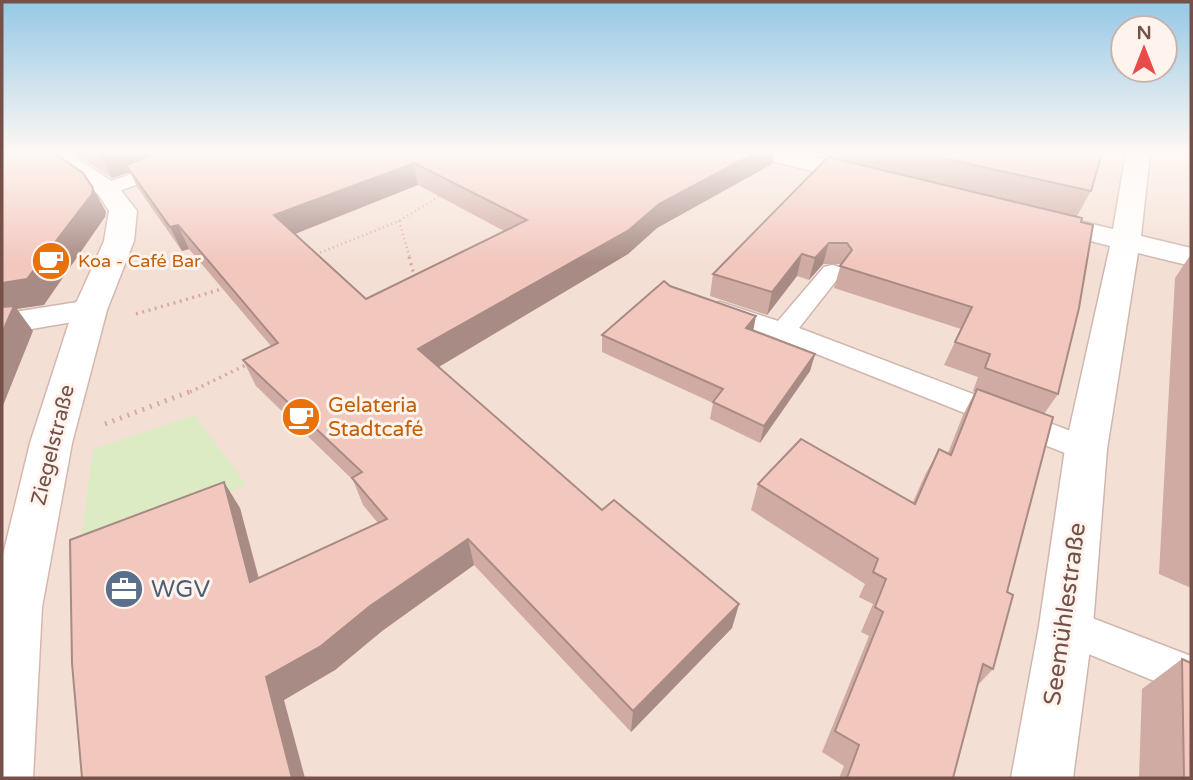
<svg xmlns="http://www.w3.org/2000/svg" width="1193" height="780" viewBox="0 0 1193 780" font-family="'Varela Round',sans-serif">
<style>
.residential{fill:#f4dfd5}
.green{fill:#dcebc4}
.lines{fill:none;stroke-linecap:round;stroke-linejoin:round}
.service-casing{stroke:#d0b7ae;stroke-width:3}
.minor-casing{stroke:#d0b7ae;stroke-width:3}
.secondary-casing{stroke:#d6b7ae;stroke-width:3}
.path-far2{stroke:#d7aaa0;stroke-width:2.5;stroke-dasharray:1 3.5;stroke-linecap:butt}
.path-far1{stroke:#d7aaa0;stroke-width:3.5;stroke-dasharray:2 4.5;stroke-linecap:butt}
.path{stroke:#d7aaa0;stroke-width:5;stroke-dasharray:2 6;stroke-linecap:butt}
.service{fill:#fff;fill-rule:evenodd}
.minor{fill:#fff;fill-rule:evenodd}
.secondary{fill:#fff;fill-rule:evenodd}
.wall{fill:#d0aba3;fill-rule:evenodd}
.shaded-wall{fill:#a98b85}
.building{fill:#f2c7be;stroke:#a98b85;stroke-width:2;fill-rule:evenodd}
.labels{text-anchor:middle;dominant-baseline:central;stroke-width:6;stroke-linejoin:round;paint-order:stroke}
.far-food-label{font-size:18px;fill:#c56008;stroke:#fff4ed;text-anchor:start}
.food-label{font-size:21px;fill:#c56008;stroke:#fff4ed;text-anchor:start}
.street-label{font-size:21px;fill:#76514a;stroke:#fff4ed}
.near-service-label{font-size:24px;fill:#4e5e75;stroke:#fff4ed;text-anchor:start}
.near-street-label{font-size:24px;fill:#76514a;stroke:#fff4ed}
</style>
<rect width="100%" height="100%" fill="#fcefe6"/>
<!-- residential -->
<rect class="residential" x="2" y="153" width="1189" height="625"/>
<!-- green -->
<polygon class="green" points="195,415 246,485 79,554 93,449"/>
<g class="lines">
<!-- service casing -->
<g class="service-casing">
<g id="service">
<polygon points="190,153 215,153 212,157 114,193 100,193 98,189 100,185"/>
<polygon points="832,265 840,267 843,272 799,328 1097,441 1101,449 1097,457 1086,460 1075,457 774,337 711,314 708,309 711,304 720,302 778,321 824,267"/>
<polygon points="1066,608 1191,656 1191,696 1052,639 1047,626 1052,613"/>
</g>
</g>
<!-- minor casing -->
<g class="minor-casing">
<g id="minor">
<polygon points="756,153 798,153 881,173 885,178 881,183 872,186 760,158"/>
<polygon points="1126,153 1150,153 1141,236 1191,248 1191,266 1138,253 1107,449 1093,626 1073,778 1011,778 1039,626 1065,449 1110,246 1032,226 1028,220 1032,214 1042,212 1113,229"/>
<polygon points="90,300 102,303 107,310 102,317 2,334 2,314"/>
</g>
</g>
<!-- secondary casing -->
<g class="secondary-casing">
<polygon id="secondary" points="41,153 69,153 116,184 137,211 134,241 107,310 72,443 42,607 33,778 2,778 2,559 30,443 73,310 104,241 109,211 98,194"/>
</g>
<!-- path-far2 -->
<g class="path-far2">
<polyline points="399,221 410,258"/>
<polyline points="312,256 399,221 443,194"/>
</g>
<!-- path-far1 -->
<g class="path-far1">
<polyline points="409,257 415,278"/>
<polyline points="136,314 229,287"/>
<polyline points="190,392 248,364"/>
</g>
<!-- path -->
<polyline class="path" points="105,424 194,390"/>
<!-- service -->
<use href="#service" class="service"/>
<!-- minor -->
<use href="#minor" class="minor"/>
<!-- secondary -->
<use href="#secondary" class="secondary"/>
</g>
<!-- wall -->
<g class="wall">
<path d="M74 153H774L772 164 657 228 628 254 439 367 602 510 739 604 732 628 631 732 474 565 382 631 335 670 284 700 82 778 240 508 259 578 378 523 363 505 353 480 256 386 243 360 271 346 189 249 182 251 137 187 130 172 112 178ZM418 185 504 231 366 299 295 234Z"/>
<polygon points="840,153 1102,153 1091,191 1077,216 1081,222 1058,394 1044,414 1007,592 993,669 977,686 953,778 839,778 844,766 822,752 869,636 861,632 873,604 859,597 865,584 751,510 758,484 913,502 925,475 939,449 948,453 963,415 975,392 973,391 978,377 944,365 961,329 834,288 841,264 823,264 809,280 797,276 767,315 710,296 713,274 839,160"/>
<polygon points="1191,210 1191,246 1190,245"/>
<polygon points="1191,254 1191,588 1159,574 1175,278"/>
<polygon points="753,331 815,354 810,371 760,443 710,419 713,403 602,352 602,335"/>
<polygon points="1182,659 1191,778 1139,778 1142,689"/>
</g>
<!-- shaded-wall -->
<g class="shaded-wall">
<polygon points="109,153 183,153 126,165 130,172 112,178 100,156"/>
<polygon points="755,153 774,153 772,164 657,228 628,254 425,375 418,349 659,204"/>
<polygon points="414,163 418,185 282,239 274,215"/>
<polygon points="93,188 106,212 105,217 44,305 17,309 33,331 2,408 2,283"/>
<polygon points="178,225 189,249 182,251 170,227"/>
<polygon points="829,243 823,264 809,280 815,258"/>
<polygon points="802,254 797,276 767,315 772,292"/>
<polygon points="756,316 753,332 746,328"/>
<polygon points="815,354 810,371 760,443 764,426"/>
<polygon points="224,482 240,508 266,607 250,582"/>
<polygon points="468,539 474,565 382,631 335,670 284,700 305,778 292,778 266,677"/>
<polygon points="739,604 732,628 631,732 633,711"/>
</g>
<!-- building -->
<g class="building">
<polygon points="2,153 54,153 83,173 93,188 92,194 27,279 2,283"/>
<polygon points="95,153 109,153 100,156"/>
<path d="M160 153H755L659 204 629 230 418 349 602 510 614 500 739 604 633 711 468 539 370 606 321 646 266 677 292 778H82L72 663 70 540 224 482 250 582 387 519 352 478 362 472 243 360 278 343 178 225 170 227 126 165ZM414 163 527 220 366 299 274 215Z"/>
<polygon points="920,153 1102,153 1091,191"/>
<polygon points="828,157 1082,218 1081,222 1093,225 1079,308 1058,394 985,368 990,354 955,342 972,307 840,266 852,250 847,243 829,243 815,258 802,254 772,292 713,274"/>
<polygon points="664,281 670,286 756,316 746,328 815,354 764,426 713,402 723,389 602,335"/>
<polygon points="14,306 2,333 2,307"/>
<polygon points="977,389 1053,417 1007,592 1013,595 993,669 983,664 953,778 847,778 859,745 835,731 883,612 875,607 886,579 873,572 878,559 758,484 801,439 915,504 939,449 951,455"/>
<polygon points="1182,659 1191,663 1191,778 1184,778"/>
</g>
<!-- sky -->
<linearGradient id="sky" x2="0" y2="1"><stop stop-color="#95c8e6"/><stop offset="0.58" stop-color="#fef8f4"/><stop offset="1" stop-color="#fef8f4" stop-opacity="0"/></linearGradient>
<rect width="1193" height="262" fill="url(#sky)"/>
<!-- icons -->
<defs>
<g id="cafe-disc" transform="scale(2.0125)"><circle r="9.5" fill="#e8710a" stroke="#fff4ed"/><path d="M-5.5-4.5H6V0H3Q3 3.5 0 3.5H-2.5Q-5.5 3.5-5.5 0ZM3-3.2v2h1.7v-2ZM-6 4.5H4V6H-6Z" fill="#fff"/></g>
<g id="office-disc" transform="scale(2.0125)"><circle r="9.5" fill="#5c6f8a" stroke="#fff4ed"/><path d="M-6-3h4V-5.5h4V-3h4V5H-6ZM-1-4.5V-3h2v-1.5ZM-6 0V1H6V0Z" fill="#fff"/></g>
</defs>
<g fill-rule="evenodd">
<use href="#cafe-disc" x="51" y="261"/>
<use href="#cafe-disc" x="301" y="417"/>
<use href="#office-disc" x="124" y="589"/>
</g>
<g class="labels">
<!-- far-food labels -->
<g class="far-food-label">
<text x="78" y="261">Koa - Café Bar</text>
</g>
<!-- food labels -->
<g class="food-label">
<text x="328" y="405">Gelateria<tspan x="328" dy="24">Stadtcafé</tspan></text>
</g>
<!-- street labels -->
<g class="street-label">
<text transform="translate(53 445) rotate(-76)">Ziegelstraße</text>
</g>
<!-- near-service labels -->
<g class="near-service-label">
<text x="151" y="589">WGV</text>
</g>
<!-- near-street labels -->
<g class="near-street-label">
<text transform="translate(1065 614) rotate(-82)">Seemühlestraße</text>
</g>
</g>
<!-- border -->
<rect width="1193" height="780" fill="none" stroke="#76514a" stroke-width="7"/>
<!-- north arrow -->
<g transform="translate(1144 49)"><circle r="33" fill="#fff4ed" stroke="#c8b3ac" stroke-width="2"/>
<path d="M0-5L12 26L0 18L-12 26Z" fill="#e74c4b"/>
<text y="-10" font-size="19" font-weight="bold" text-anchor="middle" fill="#76514a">N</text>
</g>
</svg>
